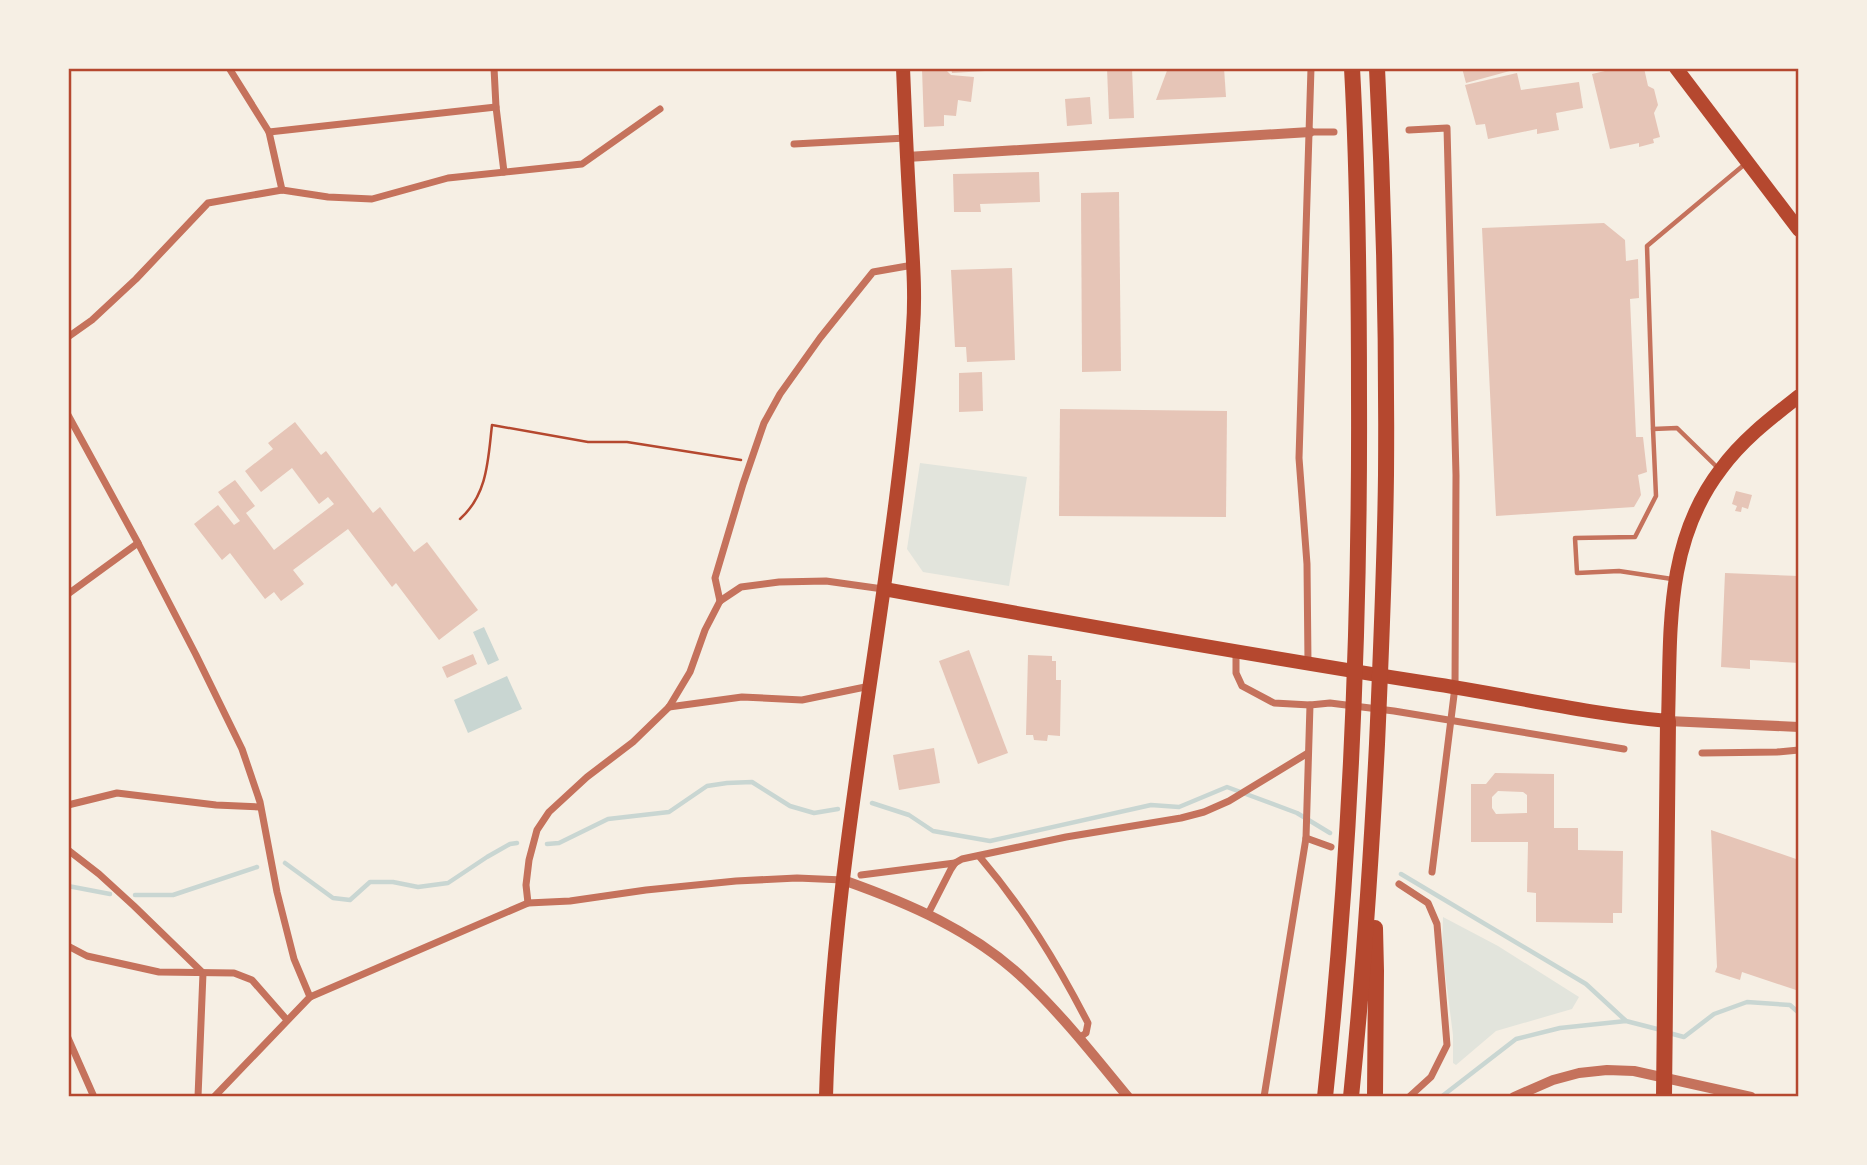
<svg xmlns="http://www.w3.org/2000/svg" width="1867" height="1165" viewBox="0 0 1867 1165" font-family="'Open Sans',sans-serif">
<style>
.green{fill:#e2e4dc}
.water{fill:#c9d6d2}
.lines{fill:none;stroke-linecap:round;stroke-linejoin:round}
.stream{stroke:#c9d6d2;stroke-width:4.5}
.building{fill:#e6c5b7;fill-rule:evenodd}
.path{stroke:#b5482f;stroke-width:2.5}
.service{stroke:#c5725c;stroke-width:4.5}
.minor{stroke:#c5725c;stroke-width:7}
.tertiary{stroke:#c5725c;stroke-width:10}
.primary{stroke:#b5482f;stroke-width:14}
.motorway{stroke:#b5482f;stroke-width:16}
.neatline{fill:none;stroke:#b5482f;stroke-width:2.5}
</style>
<rect width="100%" height="100%" fill="#f6efe4"/>
<!-- green -->
<g class="green">
<polygon points="920,463 1027,477 1009,586 923,572 907,549"/>
<polygon points="1443,917 1498,946 1579,997 1572,1009 1496,1031 1456,1065 1453,1063 1453,1035 1442,949"/>
</g>
<!-- water -->
<g class="water">
<polygon points="484,627 499,660 488,665 473,632"/>
<polygon points="507,676 522,709 468,733 454,700"/>
</g>
<g class="lines">
<!-- stream -->
<g class="stream">
<polyline points="872,803 909,815 933,831 990,841 1151,805 1179,807 1227,787 1297,813 1330,833"/>
<polyline points="547,844 559,843 608,819 669,812 707,786 727,783 752,782 790,806 814,813 838,809"/>
<polyline points="285,863 333,898 350,900 370,882 393,882 418,887 448,883 487,857 510,844 517,843"/>
<polyline points="1401,874 1586,984 1625,1020"/>
<polyline points="68,886 110,894"/>
<polyline points="135,895 173,895 257,867"/>
<polyline points="1669,1033 1684,1037 1714,1014 1747,1002 1790,1005 1799,1013"/>
<polyline points="1441,1097 1516,1039 1560,1028 1626,1021 1661,1030"/>
</g>
</g>
<!-- building -->
<g class="building">
<polygon points="951,68 985,68 985,71 952,73"/>
<polygon points="1107,68 1132,68 1134,118 1109,119"/>
<polygon points="1168,68 1224,68 1226,97 1156,100"/>
<polygon points="1462,68 1517,68 1517,69 1466,83"/>
<polygon points="1618,68 1644,68 1648,86 1654,89 1658,105 1654,113 1660,137 1653,139 1654,143 1639,147 1639,143 1610,149 1592,74"/>
<polygon points="922,69 947,71 951,75 974,77 971,102 958,100 956,116 944,115 944,126 924,127"/>
<polygon points="1517,73 1521,90 1579,82 1583,108 1556,113 1559,130 1537,134 1537,129 1488,139 1485,124 1476,125 1465,85"/>
<polygon points="1090,97 1092,124 1067,126 1065,99"/>
<polygon points="1039,172 1040,202 980,204 981,212 954,212 953,174"/>
<polygon points="1119,192 1121,371 1082,372 1081,193"/>
<polygon points="1604,223 1625,240 1626,261 1638,259 1639,298 1630,299 1636,437 1643,437 1647,472 1638,475 1641,495 1634,507 1496,516 1482,228"/>
<polygon points="1012,268 1015,360 967,362 966,347 955,347 951,270"/>
<polygon points="982,372 983,411 959,412 959,373"/>
<polygon points="1060,409 1227,411 1226,517 1059,516"/>
<polygon points="295,422 321,455 326,451 373,513 380,507 414,552 427,542 478,610 439,640 396,583 392,587 348,529 293,570 304,584 281,601 274,592 265,599 230,553 222,560 194,524 218,505 234,525 240,521 218,492 235,480 255,506 246,513 274,550 334,504 328,497 319,504 292,468 261,492 245,471 273,449 268,443"/>
<polygon points="1736,491 1752,495 1748,509 1742,507 1741,512 1735,511 1737,506 1732,504"/>
<polygon points="1725,573 1799,576 1799,663 1750,660 1750,669 1721,667"/>
<polygon points="969,650 1008,753 978,764 939,661"/>
<polygon points="473,654 477,664 447,678 442,667"/>
<polygon points="1028,655 1052,656 1052,661 1056,661 1056,680 1061,680 1060,736 1048,735 1047,741 1034,740 1033,735 1026,735"/>
<polygon points="934,748 940,783 899,790 893,755"/>
<path d="M1495 773 1554 774V828H1578V850L1623 851 1622 913H1613V923L1536 922V893L1527 892 1528 842H1471V784H1486ZM1498 791 1523 792 1527 795V813L1496 814 1492 808V797Z"/>
<polygon points="1711,830 1799,860 1799,991 1742,972 1740,980 1715,972 1717,967"/>
</g>
<g class="lines">
<!-- path -->
<path class="path" d="M460 519C488 494 488 459 492 425L588 442H627L741 460"/>
<!-- service -->
<g class="service">
<polyline points="1653,429 1656,496 1635,537 1575,538 1577,573 1619,571 1672,579"/>
<polyline points="1719,469 1677,428 1653,429 1647,246 1745,164"/>
</g>
<!-- minor -->
<g class="minor">
<polyline points="229,68 269,132 282,190"/>
<polyline points="494,68 496,107 504,172"/>
<polyline points="1409,130 1447,128 1456,475 1455,687 1432,872"/>
<polyline points="269,132 496,107"/>
<polyline points="1310,132 1334,132"/>
<polyline points="794,144 906,138"/>
<polyline points="68,337 92,320 136,279 208,203 282,190 328,197 372,199 448,178 582,164 660,109"/>
<polyline points="68,415 138,543 196,655 242,749 260,802 277,892 294,959 310,997"/>
<polyline points="68,594 138,543"/>
<polyline points="720,601 715,578 743,484 764,423 780,394 820,338 873,272 913,265"/>
<polyline points="1236,652 1236,673 1242,686 1274,703 1310,705"/>
<polyline points="1308,663 1307,564 1299,458 1311,68"/>
<polyline points="669,707 742,697 802,700 870,686"/>
<polyline points="1702,753 1777,752 1799,750"/>
<polyline points="68,805 117,793 216,805 260,807"/>
<polyline points="1306,838 1331,847"/>
<polyline points="68,850 99,874 134,906 203,973 198,1097"/>
<path d="M979 856C1024 909 1056 961 1088 1023L1086 1033 1079 1038"/>
<polyline points="861,875 955,863"/>
<polyline points="1399,884 1428,903 1437,924 1447,1045 1431,1077 1409,1097"/>
<polyline points="528,903 526,885 529,860 537,830 549,812 587,777 633,742 669,707 690,672 705,630 720,601 741,587 779,582 826,581 883,589"/>
<polyline points="928,914 951,869 955,863 962,859 1066,837 1181,818 1204,812 1229,801 1308,753"/>
<polyline points="68,946 87,956 159,972 234,973 252,980 287,1020"/>
<polyline points="68,1038 94,1097"/>
<polyline points="214,1097 310,997 528,903 570,901 646,890 736,881 797,878 843,880"/>
<polyline points="1264,1097 1306,838 1310,705 1330,703 1394,711 1624,749"/>
</g>
<!-- tertiary -->
<g class="tertiary">
<polyline points="907,157 1310,132"/>
<polyline points="1668,721 1799,727"/>
<path d="M843 880C908 903 974 931 1025 980 1063 1016 1095 1057 1128 1097"/>
<polyline points="1514,1097 1553,1080 1579,1073 1607,1070 1634,1071 1751,1097"/>
</g>
<!-- primary -->
<g class="primary">
<polyline points="1676,68 1799,230"/>
<path d="M884 589C1065 622 1246 654 1428 683 1508 695 1587 714 1668 721 1671 632 1664 543 1721 469 1742 440 1771 418 1799 396"/>
<path d="M826 1097C833 838 896 585 913 328 916 289 912 250 910 211 907 164 905 116 903 68"/>
</g>
<!-- motorway -->
<g class="motorway">
<polyline points="1375,928 1376,971 1375,1097"/>
<path d="M1325 1097C1350 864 1360 629 1359 396 1359 287 1358 177 1352 68"/>
<path d="M1351 1097C1363 979 1371 862 1377 744 1381 654 1385 564 1386 475 1387 339 1384 204 1377 68"/>
<polyline points="1664,1097 1668,721"/>
</g>
</g>
<!-- border -->
<rect width="1867" height="1165" fill="none" stroke="#f6efe4" stroke-width="140"/>
<rect x="70" y="70" width="1727" height="1025" class="neatline"/>
</svg>
